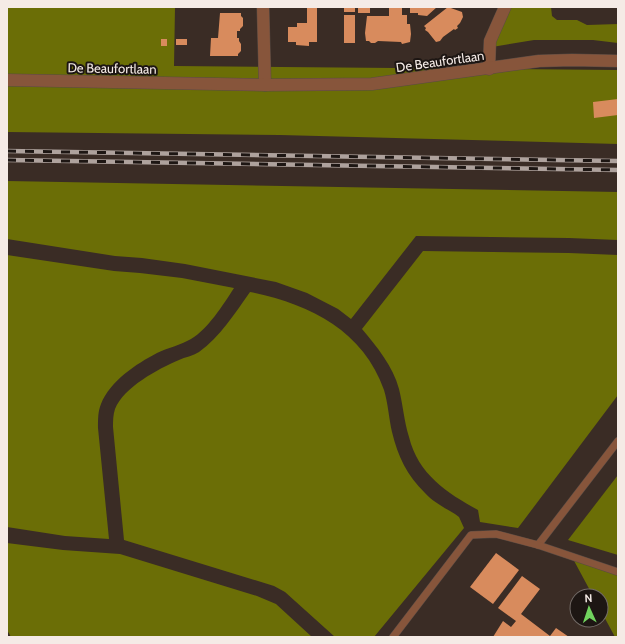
<svg xmlns="http://www.w3.org/2000/svg" width="625" height="644" viewBox="0 0 625 644" font-family="Cabin,sans-serif">
<style>
.forest{fill:#6b6e06}
.building{fill:#d88b5d}
.lines{fill:none;stroke-linecap:round;stroke-linejoin:round}
.lane-casing{stroke:#584b44;stroke-width:8}
.street-casing{stroke:#584b44;stroke-width:13}
.lane{stroke:#87553b;stroke-width:7}
.street{stroke:#87553b;stroke-width:12}
.rail-casing{stroke:#aea29d;stroke-width:4.5}
.rail{stroke:#1d1613;stroke-width:3;stroke-dasharray:9;stroke-linecap:butt}
.labels{text-anchor:middle;dominant-baseline:central;stroke-width:4;stroke-linejoin:round;paint-order:stroke}
.street-label{font-size:13px;fill:#f5ebe6;stroke:#1d1613}
</style>
<rect width="100%" height="100%" fill="#3a2c25"/>
<!-- forest -->
<g class="forest">
<polygon points="7,7 175,7 174,66 618,70 618,144 280,135 7,132"/>
<polygon points="509,7 551,7 552,16 557,20 577,20 587,25 618,24 618,43 593,40 534,40 492,47"/>
<polygon points="7,181 618,192 618,240 569,238 416,236 351,319 338,309 307,293 276,282 185,264 142,258 115,256 7,239"/>
<path d="M423 251 569 253 618 255V395L518 528 480 522 478 510C447 493 418 474 409 437 404 421 403 405 399 389 393 366 377 347 362 329Z"/>
<path d="M7 255 114 271 140 273 182 278 234 288C223 305 208 329 191 339 181 345 167 348 157 353 136 364 110 381 101 404 98 411 98 419 98 428L109 539 65 536 7 527Z"/>
<path d="M250 292C309 304 363 330 384 390 388 403 389 419 392 432 398 457 407 475 425 493 433 502 445 508 455 514L459 517 464 528 374 637H335L285 592 274 586 124 540 113 427C113 421 113 415 115 409 124 387 158 369 179 360 185 357 193 356 199 352 220 337 235 313 250 292Z"/>
<polygon points="618,475 618,555 568,540"/>
<polygon points="7,543 63,550 120,554 257,596 276,604 312,637 11,637 7,630"/>
<polygon points="572,557 618,571 618,637 615,637 601,611 601,596 593,596"/>
</g>
<!-- building -->
<g class="building">
<polygon points="307,7 317,7 317,42 309,42 309,46 296,45 296,42 288,42 288,27 297,27 297,23 307,23"/>
<rect x="344" y="7" width="11" height="5"/>
<rect x="358" y="7" width="12" height="6"/>
<polygon points="389,7 402,7 402,15 407,15 407,24 410,24 411,34 410,42 402,44 401,42 378,41 375,43 371,43 369,41 366,41 365,33 367,16 389,16"/>
<polygon points="410,7 437,7 427,16 418,15 418,13 410,13"/>
<polygon points="448,7 462,12 463,17 460,23 457,26 458,28 455,30 454,29 443,37 440,41 436,42 428,32 425,30 426,28 424,26"/>
<polygon points="220,13 241,13 241,16 243,18 243,26 240,29 240,31 237,31 237,38 239,38 239,41 241,44 241,51 238,54 238,56 210,56 211,38 218,38"/>
<rect x="344" y="15" width="11" height="28"/>
<rect x="161" y="39" width="6" height="7"/>
<rect x="176" y="39" width="11" height="6"/>
<polygon points="618,99 618,115 594,118 593,102"/>
<polygon points="496,553 519,570 493,604 470,587"/>
<polygon points="522,576 540,589 521,614 550,636 556,628 569,637 493,637 503,621 511,627 516,621 498,608"/>
</g>
<g class="lines">
<!-- lane casing -->
<g class="lane-casing">
<g id="lane">
<polyline points="538,545 618,441"/>
<polyline points="393,637 471,535 496,534 538,545 618,572"/>
</g>
</g>
<!-- street casing -->
<g class="street-casing">
<g id="street">
<polyline points="263,7 265,85"/>
<polyline points="489,69 490,41 505,7"/>
<polyline points="7,80 265,85 372,84 539,61 572,60 618,61"/>
</g>
</g>
<!-- lane -->
<use href="#lane" class="lane"/>
<!-- street -->
<use href="#street" class="street"/>
<!-- rail casing -->
<g class="rail-casing">
<g id="rail">
<polyline points="7,151 618,161"/>
<polyline points="7,160 618,170"/>
</g>
</g>
<!-- rail -->
<use href="#rail" class="rail"/>
</g>
<g class="labels">
<!-- street labels -->
<g class="street-label">
<text transform="translate(440 61) rotate(-8)">De Beaufortlaan</text>
<text transform="translate(112 68) rotate(1)">De Beaufortlaan</text>
</g>
</g>
<!-- border -->
<rect width="625" height="644" fill="none" stroke="#f5ebe6" stroke-width="16"/>
<!-- north arrow -->
<g transform="translate(589 608) rotate(357)"><circle r="19" fill="#1d1613" stroke="#736b67"/>
<path d="M0-3L7 15L0 10L-7 15Z" fill="#71d35e"/>
<text y="-6" font-size="11" font-weight="bold" text-anchor="middle" fill="#f5ebe6">N</text>
</g>
</svg>
